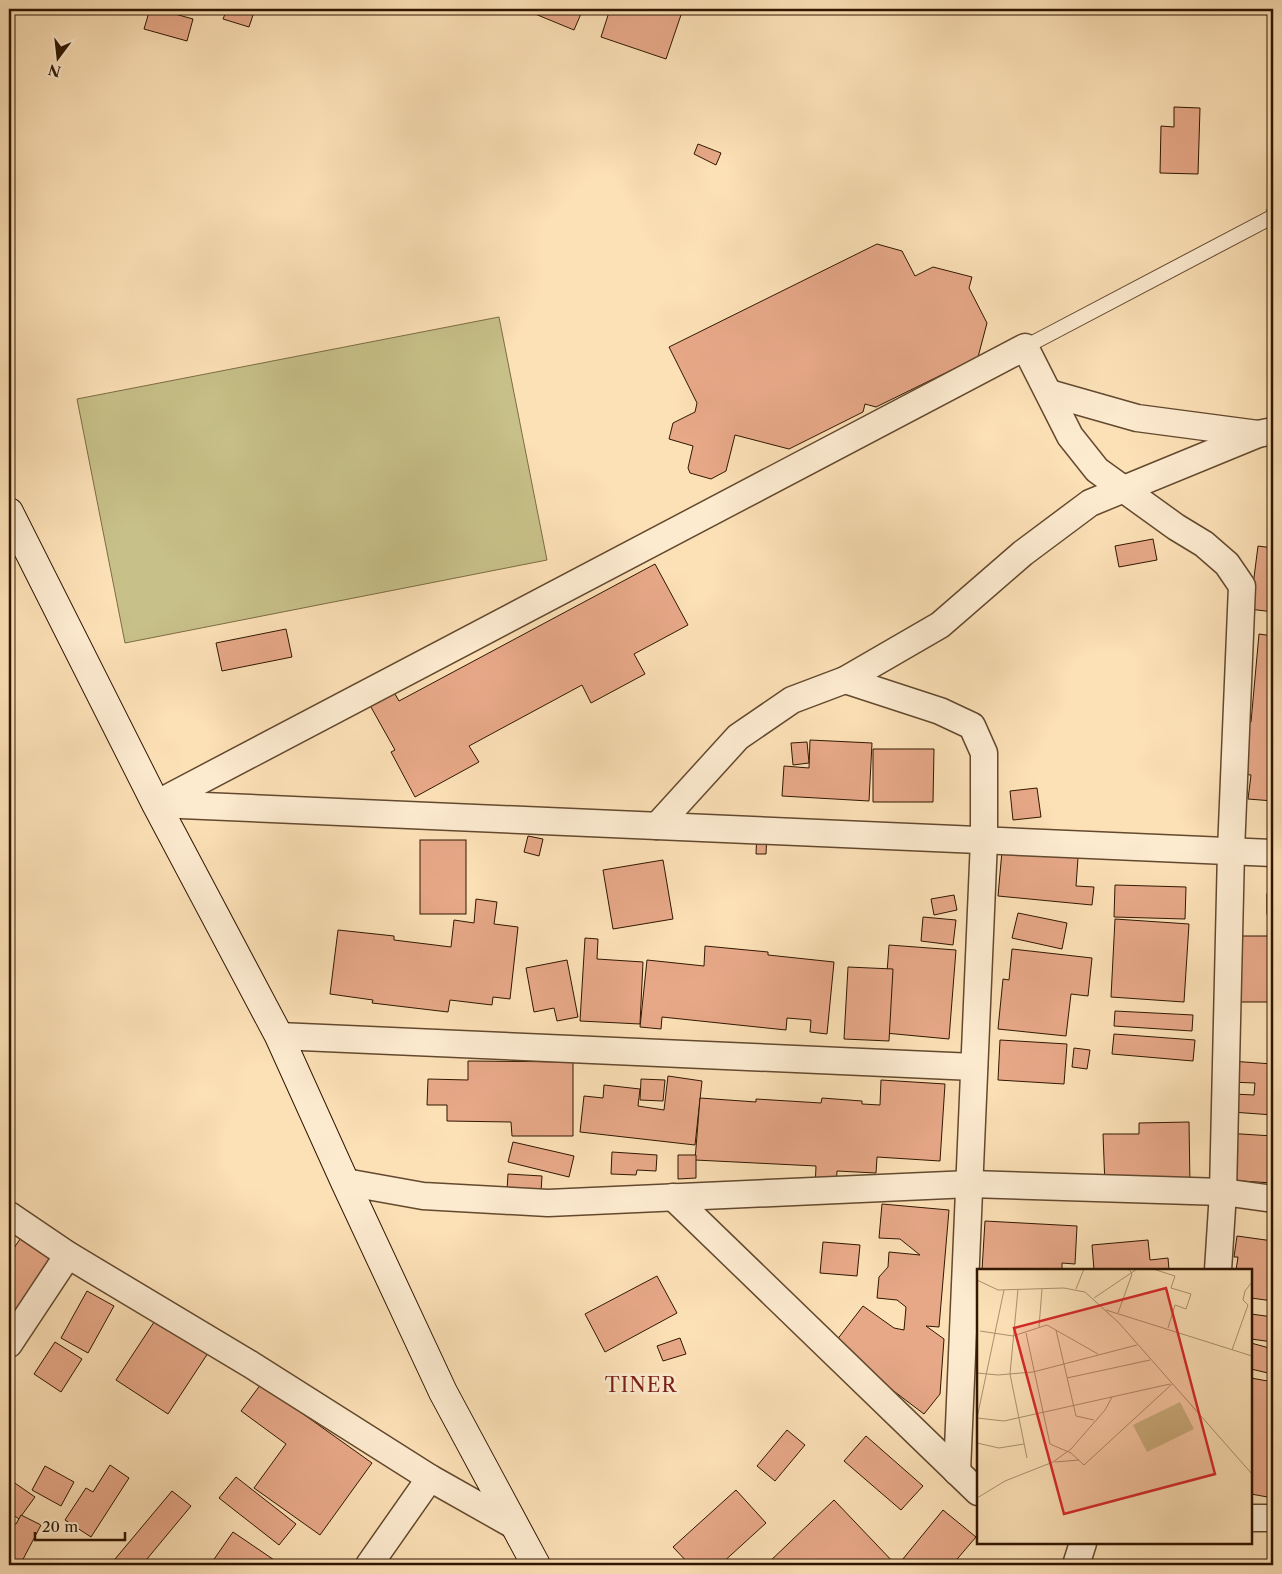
<svg xmlns="http://www.w3.org/2000/svg" width="1282" height="1574" viewBox="0 0 1282 1574" font-family="'Libre Caslon Text',serif">
<style>
.green{fill:#c7c088;stroke:#7c6c44}
.building{fill:#e7a888;stroke:#301700}
.lines{fill:none;stroke-linecap:round;stroke-linejoin:round}
.service-casing{stroke:#63492e;stroke-width:16}
.minor-casing{stroke:#63492e;stroke-width:29}
.secondary-casing{stroke:#301700;stroke-width:30}
.service{stroke:#fdebd0;stroke-width:14}
.minor{stroke:#fdebd0;stroke-width:26}
.secondary{stroke:#fdebd0;stroke-width:28}
.labels{text-anchor:middle;dominant-baseline:central;stroke-width:5;stroke-linejoin:round;paint-order:stroke}
.quarter-label{font-size:20px;letter-spacing:1px;fill:#7a1f14;stroke:#fdebd0}
.inset-road{fill:none;stroke:#aa906d;stroke-width:1}
.view{fill:#d62828;fill-opacity:0.15;stroke:#d62828;stroke-width:2.5}
.inset-edge{fill:none;stroke:#301700;stroke-width:2.5}
</style>
<rect width="100%" height="100%" fill="#fce0b6"/>
<filter id="stains"><feTurbulence type="fractalNoise" baseFrequency=".004" numOctaves="4"/><feColorMatrix values="0 0 0 0 .2 0 0 0 0 .09 0 0 0 0 .02 0 0 0 .5 -.17"/></filter>
<radialGradient id="worn" r=".72"><stop offset=".6" stop-color="#630" stop-opacity="0"/><stop offset="1" stop-color="#630" stop-opacity=".3"/></radialGradient>
<!-- green -->
<polygon class="green" points="499,317 547,560 125,643 77,399"/>
<!-- building -->
<g class="building">
<polygon points="150,9 157,9 193,19 187,41 144,29"/>
<polygon points="227,9 255,9 249,27 223,19"/>
<polygon points="523,9 583,9 574,30"/>
<polygon points="610,9 683,9 666,59 601,37"/>
<polygon points="1174,107 1200,108 1198,174 1160,173 1161,126 1174,127"/>
<polygon points="698,144 721,153 716,165 694,154"/>
<polygon points="877,244 902,251 915,276 933,267 972,277 969,288 987,323 978,357 876,407 865,404 863,412 789,449 735,435 726,471 711,479 690,473 688,468 693,446 669,439 673,423 695,412 697,403 669,347"/>
<polygon points="1153,539 1157,560 1119,567 1115,546"/>
<polygon points="1258,546 1273,548 1273,612 1250,609"/>
<polygon points="655,564 688,625 634,654 645,674 591,703 582,685 469,746 479,762 415,797 391,752 395,750 367,700 391,687 399,701"/>
<polygon points="286,629 292,657 222,671 216,643"/>
<polygon points="1259,634 1273,636 1273,801 1248,799 1251,775 1243,774 1248,722 1251,722"/>
<polygon points="810,740 872,743 869,801 782,796 784,766 809,768"/>
<polygon points="807,742 809,763 793,765 791,743"/>
<polygon points="873,749 934,749 933,802 873,802"/>
<polygon points="1037,788 1041,817 1013,820 1010,791"/>
<polygon points="757,832 767,832 766,854 756,854"/>
<polygon points="528,836 543,839 539,856 524,852"/>
<rect x="420" y="840" width="46" height="74"/>
<polygon points="1002,851 1078,858 1076,886 1094,887 1092,905 998,896"/>
<polygon points="663,860 673,919 613,929 603,870"/>
<polygon points="1115,885 1186,887 1185,919 1114,917"/>
<rect x="1267" y="894" width="6" height="20"/>
<polygon points="954,895 957,910 934,915 931,899"/>
<polygon points="476,899 497,902 494,924 518,927 510,999 493,997 492,1005 450,1000 448,1012 372,1003 373,1000 330,994 338,930 394,936 394,940 451,947 454,920 474,923"/>
<polygon points="1018,913 1067,923 1062,949 1012,938"/>
<polygon points="923,917 956,920 953,945 921,941"/>
<polygon points="1115,919 1189,924 1184,1002 1111,997"/>
<rect x="1238" y="936" width="35" height="66"/>
<polygon points="585,938 598,939 597,959 643,962 640,1024 580,1021"/>
<polygon points="889,945 956,950 949,1039 885,1033 889,987 886,987"/>
<polygon points="705,946 768,952 768,955 834,962 827,1034 810,1032 811,1020 787,1018 786,1030 662,1017 661,1029 640,1027 647,960 704,966"/>
<polygon points="1012,949 1092,958 1088,996 1071,994 1066,1036 998,1029 1003,979 1009,980"/>
<polygon points="567,960 578,1017 557,1021 554,1008 534,1012 526,968"/>
<polygon points="848,967 893,969 889,1041 844,1039"/>
<polygon points="1115,1011 1193,1015 1192,1031 1114,1026"/>
<polygon points="1114,1034 1195,1040 1193,1061 1112,1054"/>
<polygon points="1000,1040 1067,1044 1064,1084 998,1080"/>
<polygon points="1074,1048 1090,1050 1087,1069 1072,1067"/>
<polygon points="468,1061 573,1062 573,1136 512,1136 511,1122 447,1121 447,1105 427,1105 428,1079 468,1080"/>
<polygon points="1230,1061 1273,1064 1273,1115 1232,1112 1233,1094 1254,1095 1255,1083 1229,1082"/>
<polygon points="668,1076 702,1081 695,1145 580,1132 584,1096 603,1098 604,1085 640,1089 638,1106 664,1110"/>
<polygon points="641,1079 665,1080 663,1101 640,1100"/>
<polygon points="881,1080 945,1084 940,1161 877,1157 876,1173 837,1171 836,1190 815,1189 816,1166 695,1160 700,1098 756,1102 756,1099 821,1103 822,1098 862,1101 862,1104 880,1105"/>
<polygon points="1189,1122 1190,1185 1105,1186 1103,1134 1139,1134 1139,1123"/>
<polygon points="1225,1133 1273,1136 1273,1183 1225,1180"/>
<polygon points="513,1142 574,1156 569,1177 508,1162"/>
<polygon points="612,1152 657,1155 656,1171 637,1170 636,1175 611,1174"/>
<polygon points="678,1155 696,1155 696,1178 678,1179"/>
<polygon points="508,1174 542,1176 541,1192 507,1190"/>
<polygon points="882,1204 949,1210 939,1327 926,1326 944,1339 940,1394 924,1414 833,1345 863,1306 894,1328 904,1330 906,1307 897,1300 877,1298 879,1277 888,1267 889,1252 920,1255 900,1239 879,1238"/>
<polygon points="985,1221 1077,1226 1075,1264 1062,1263 1062,1270 982,1270"/>
<polygon points="25,1232 54,1252 9,1320 9,1255"/>
<polygon points="1237,1236 1273,1241 1273,1301 1251,1298 1251,1270 1236,1270 1238,1257 1234,1257"/>
<polygon points="1148,1240 1150,1260 1168,1258 1169,1270 1094,1270 1092,1245"/>
<polygon points="823,1242 860,1245 857,1276 820,1273"/>
<polygon points="657,1276 677,1313 605,1352 585,1314"/>
<polygon points="87,1291 114,1306 88,1353 61,1338"/>
<polygon points="1251,1314 1273,1317 1273,1342 1251,1339"/>
<polygon points="158,1316 210,1350 168,1414 116,1380"/>
<polygon points="680,1338 686,1354 663,1361 657,1346"/>
<polygon points="55,1342 82,1359 61,1392 34,1374"/>
<polygon points="1251,1343 1273,1349 1272,1374 1251,1369"/>
<polygon points="1251,1378 1273,1382 1273,1498 1251,1494"/>
<polygon points="261,1384 372,1463 320,1535 254,1488 286,1444 241,1411"/>
<polygon points="787,1430 805,1445 775,1481 757,1466"/>
<polygon points="866,1436 923,1486 901,1510 844,1461"/>
<polygon points="110,1465 129,1478 91,1537 65,1520 86,1488 93,1492"/>
<polygon points="45,1466 74,1482 61,1506 32,1490"/>
<polygon points="236,1477 296,1524 279,1545 219,1498"/>
<polygon points="9,1479 35,1497 19,1519 9,1512"/>
<polygon points="736,1490 766,1523 720,1565 690,1565 673,1547"/>
<polygon points="172,1491 191,1506 142,1565 110,1565"/>
<polygon points="834,1500 896,1565 766,1565"/>
<polygon points="943,1510 976,1537 952,1565 898,1565"/>
<polygon points="21,1515 41,1525 20,1565 9,1565 9,1520 16,1524"/>
<polygon points="233,1532 280,1564 279,1565 210,1565"/>
</g>
<g class="lines">
<!-- service casing -->
<g class="service-casing">
<polyline id="service" points="1025,347 1272,217 1273,214"/>
</g>
<!-- minor casing -->
<g class="minor-casing">
<g id="minor">
<polyline points="1049,393 1137,418 1258,434"/>
<polyline points="845,680 940,711 972,726 984,753 984,840 957,1472"/>
<polyline points="156,804 1025,347 1070,436 1097,470 1176,527 1204,544 1227,564 1242,586 1231,851 1223,1192 1218,1270"/>
<polyline points="158,804 1273,853"/>
<polyline points="657,826 738,737 792,700 845,680 940,625 1023,553 1090,503 1258,434 1273,431"/>
<polyline points="279,1036 974,1067"/>
<polyline points="345,1182 423,1196 548,1203 970,1184 1223,1192 1273,1199"/>
<polyline points="673,1197 978,1492"/>
<polyline points="9,1215 68,1255 250,1364 430,1478 515,1526"/>
<polyline points="9,1344 68,1255"/>
<polyline points="1251,1518 1273,1518"/>
<polyline points="369,1565 430,1478"/>
<polyline points="1076,1565 1083,1543"/>
</g>
</g>
<!-- secondary casing -->
<g class="secondary-casing">
<polyline id="secondary" points="9,512 156,804 279,1036 345,1182 443,1392 536,1565"/>
</g>
<!-- service -->
<use href="#service" class="service"/>
<!-- minor -->
<use href="#minor" class="minor"/>
<!-- secondary -->
<use href="#secondary" class="secondary"/>
</g>
<g class="labels">
<!-- quarter labels -->
<g class="quarter-label">
<text x="641" y="1385">TINER</text>
</g>
</g>
<!-- overview -->
<g transform="translate(977 1269)">
<rect width="275" height="275" fill="#fce0b6"/>
<path d="M203 133 217 160 170 183 156 156Z" fill="#c7c088"/>
<path class="inset-road" d="M176 0 198 7 194 19 214 25 209 40 198 36 191 59M0 11 21 21 87 19 108 23 142 54 275 205M41 20 33 105 50 189M99 20 107 0M117 29 160 0M129 41 275 87M141 44 155 5 152 0M62 58 65 20M79 61 99 147 117 151M3 62 36 67 70 56 121 85M49 64 73 175 94 184 107 196 195 115M255 81 271 36 266 31 268 22 275 13M0 104 21 106 56 103 160 76M90 109 173 91M0 149 27 152 193 115M0 149 27 21M0 174 22 179 47 175M78 193 102 191M0 229 28 212 76 193 94 180 128 141 135 128"/>
<path class="view" d="M189 19 238 205 87 245 37 59Z"/>
<rect width="275" height="275" class="inset-edge"/>
</g>
<!-- margin -->
<rect width="1282" height="1574" fill="none" stroke="#fce0b6" stroke-width="30"/>
<rect x="10" y="10" width="1262" height="1554" fill="none" stroke="#301700" stroke-width="2.5"/>
<rect x="15" y="15" width="1252" height="1544" fill="none" stroke="#301700"/>
<!-- north arrow -->
<g transform="translate(58 58) rotate(195)" stroke="#fdebd0" stroke-width="4" paint-order="stroke">
<path d="M0-4L9 19L0 12L-9 19Z" fill="#301700"/>
<text y="-8" font-size="14" font-weight="bold" text-anchor="middle" fill="#301700">N</text>
</g>
<!-- scale -->
<path d="M35 1532v8h90v-8" fill="none" stroke="#301700" stroke-width="2.5"/>
<text x="42" y="1532" font-size="15" fill="#301700" stroke="#fdebd0" stroke-width="4" paint-order="stroke">20 m</text>
<rect width="100%" height="100%" filter="url(#stains)"/>
<rect width="100%" height="100%" fill="url(#worn)"/>
</svg>
